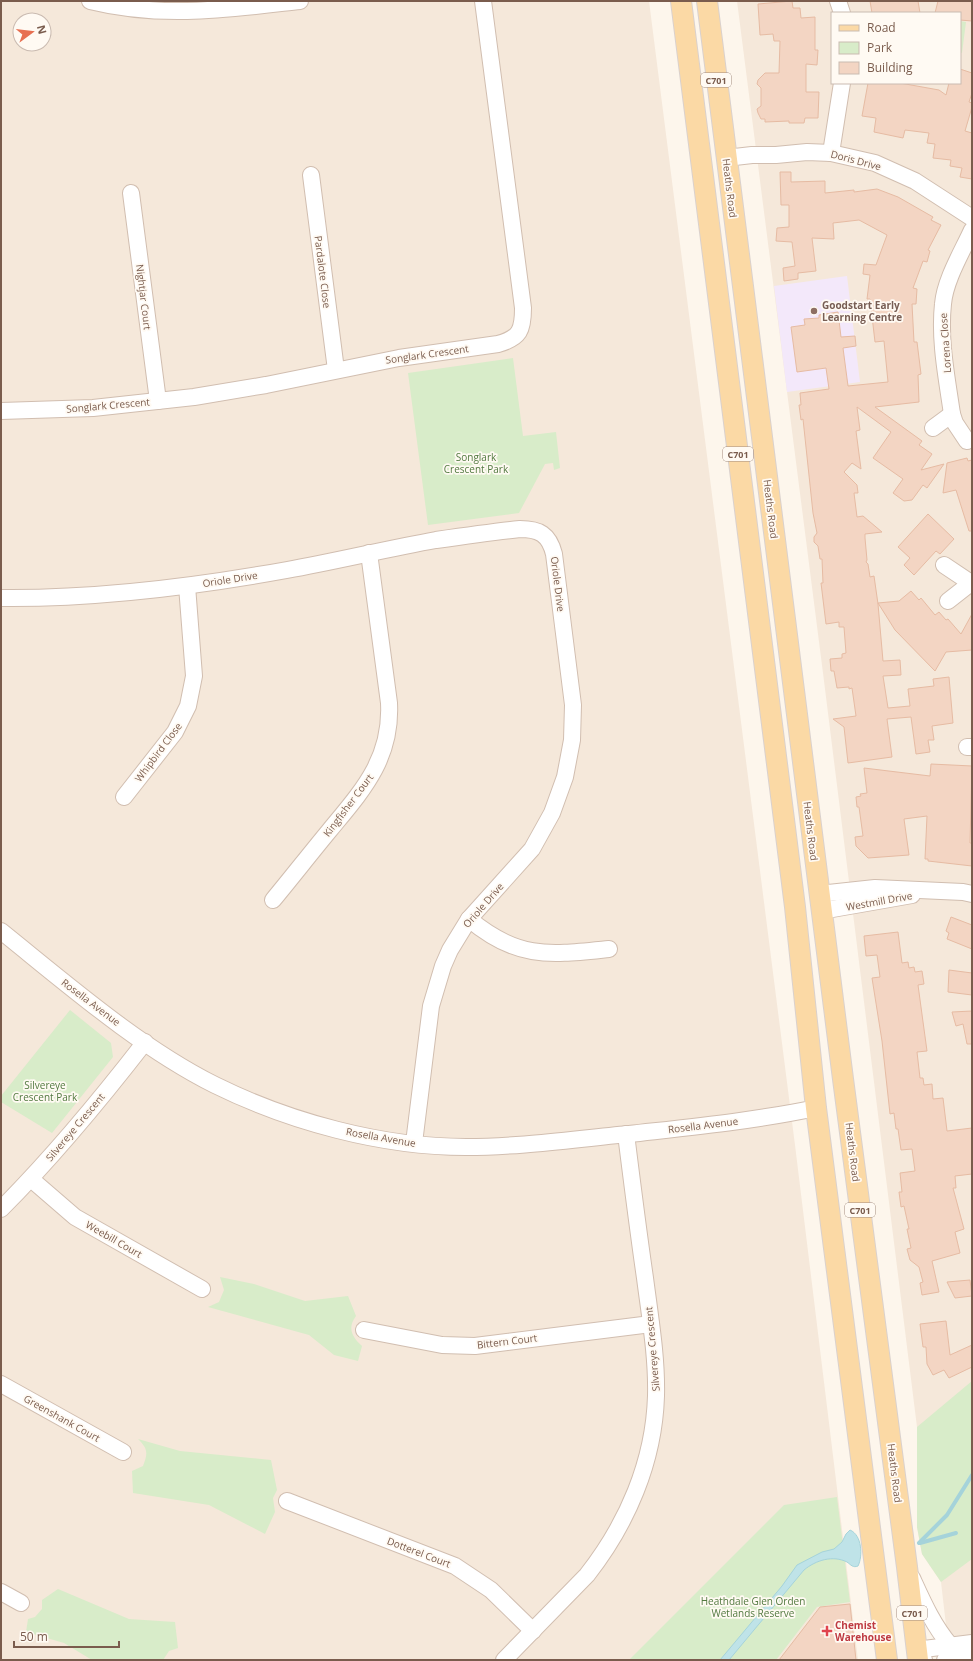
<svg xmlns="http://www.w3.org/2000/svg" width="973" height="1661" viewBox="0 0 973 1661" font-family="'Open Sans',sans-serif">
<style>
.residential{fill:#f5e8da;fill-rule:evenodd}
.education{fill:#f3e8fa}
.green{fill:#d8ecc9}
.water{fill:#bfe3e8;stroke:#a5d3da}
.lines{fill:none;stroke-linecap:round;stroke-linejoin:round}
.stream{stroke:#a5d3da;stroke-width:4}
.building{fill:#f3d5c3;stroke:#e6bba3}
.minor-casing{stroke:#d1beb0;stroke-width:18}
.major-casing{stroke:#dad1cd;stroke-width:22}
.minor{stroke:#fff;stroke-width:16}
.major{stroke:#fbd9a5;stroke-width:20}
.education-dot{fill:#8d6e63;stroke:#fffaf3;stroke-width:1.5}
.health-dot{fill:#e0444e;stroke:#fffaf3;stroke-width:1.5}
.labels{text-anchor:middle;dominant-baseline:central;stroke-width:3.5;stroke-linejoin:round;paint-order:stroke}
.shield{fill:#fffaf3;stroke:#a28b7f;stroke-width:1}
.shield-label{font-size:9px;font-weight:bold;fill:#7a5c4d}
.street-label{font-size:10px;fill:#7a5c4d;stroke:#fffaf3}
.education-label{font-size:10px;font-weight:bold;fill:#785e54;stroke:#fffaf3;text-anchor:start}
.park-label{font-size:10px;fill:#537a41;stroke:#fffaf3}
.health-label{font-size:10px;font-weight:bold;fill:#be3a42;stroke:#fffaf3;text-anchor:start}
</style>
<rect width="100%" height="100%" fill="#fdf6ec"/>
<!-- residential -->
<g class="residential">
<path d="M1 1H649L795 1145 858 1660H1ZM20 20H44V44H20Z"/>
<path d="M737 1H972V1660H950L941 1582 922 1554 917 1527V1427L823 673ZM832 13H960V83H832Z"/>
</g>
<!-- education -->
<polygon class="education" points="847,276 860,382 787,392 774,286"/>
<!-- green -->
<g class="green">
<polygon points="960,21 966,22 962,53 960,52"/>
<polygon points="513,358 523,436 556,432 560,468 554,470 553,463 545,464 519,513 428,525 408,373"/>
<polygon points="70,1010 111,1043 113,1057 52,1133 1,1102 1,1096"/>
<path d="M220 1277 254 1284 305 1301 348 1296 356 1316C347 1328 352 1337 362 1346L358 1361 334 1355 309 1335 208 1307 219 1302 224 1290Z"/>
<polygon points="972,1381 972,1559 941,1582 922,1554 917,1527 917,1427"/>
<path d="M138 1439 180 1451 271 1460 277 1490 273 1498 275 1512 265 1534 209 1505 133 1493 132 1471 143 1466C148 1453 148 1449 138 1439Z"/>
<polygon points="837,1497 850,1602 817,1607 776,1660 629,1660 784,1505"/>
<polygon points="58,1589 129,1619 175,1622 178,1648 169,1651 163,1660 92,1660 64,1643 26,1632 28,1619 35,1617 42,1609 42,1600"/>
</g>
<!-- water -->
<path class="water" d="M850 1530C862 1535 863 1556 858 1566 853 1568 851 1565 847 1562 833 1555 816 1560 804 1570L729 1660H720L782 1586 797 1565 822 1552 834 1549 842 1542 846 1534Z"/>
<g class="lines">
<!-- stream -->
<g class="stream">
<polyline points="919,1543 947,1515 972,1475"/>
<polyline points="920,1543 956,1533"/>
</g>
</g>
<!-- building -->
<g class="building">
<polygon points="792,1 793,8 800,8 801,18 815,17 815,50 818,50 817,65 806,64 806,92 819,92 818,118 805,118 804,123 789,123 789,121 765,122 765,119 761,119 758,113 757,109 761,106 761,88 757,84 758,80 765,73 779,73 780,41 774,41 773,34 760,35 758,4"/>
<polygon points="870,1 918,1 920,13 872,13"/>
<polygon points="938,1 972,1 972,21 960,20 960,13 935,13"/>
<polygon points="960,69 972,73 972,93 969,102 972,103 972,107 965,131 972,133 972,179 960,177 962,168 950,166 951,160 933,158 935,144 927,143 929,133 905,130 903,138 874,132 876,118 862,116 868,83 900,83 939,90 946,95 949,83 960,83"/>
<polygon points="780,172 791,172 791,182 825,181 825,193 854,190 854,192 877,189 898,197 933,217 931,220 941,225 928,250 930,251 927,262 923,261 913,288 917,289 916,304 912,304 914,342 917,342 921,374 918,375 919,402 875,407 922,441 919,445 932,454 921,470 944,464 927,488 923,485 912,500 904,501 893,493 903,479 873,458 891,432 857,407 860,430 856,431 861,469 852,463 844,472 857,485 858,493 854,493 857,517 863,516 882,532 865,534 865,538 867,560 866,562 868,564 870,577 874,576 878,604 883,661 900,660 901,675 883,676 888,708 910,706 908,689 934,686 933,679 949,677 953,723 932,726 934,740 928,740 930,752 916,754 911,717 887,719 892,757 848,763 844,727 833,719 856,716 852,688 849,689 849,687 837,688 834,671 831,671 830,659 842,658 842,654 846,653 844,627 839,627 839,622 826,624 821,583 823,583 822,559 820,559 818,546 814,542 814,537 817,533 813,513 803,419 801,420 799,405 801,405 800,393 829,389 826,368 797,372 791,327 805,325 804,319 819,318 819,315 838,312 841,337 855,336 856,346 843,348 848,386 888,382 884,341 875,342 870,299 867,299 870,275 863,274 864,264 876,265 887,235 859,220 833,223 834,239 812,238 816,271 798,273 798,279 784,281 783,268 795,266 792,242 776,241 777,228 789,227 789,205 781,205"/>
<polygon points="967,458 968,461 972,460 972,531 969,531 956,490 943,493 947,463"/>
<polygon points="928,514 954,539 940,554 936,551 914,575 904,565 910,558 898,547"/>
<polygon points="911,591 919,600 921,598 935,615 939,612 946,620 948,619 961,634 972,614 972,650 946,652 935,671 895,630 878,603 899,601"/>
<polygon points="931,764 972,766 970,843 972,843 972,866 928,861 928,859 925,859 927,816 904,819 909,855 868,858 856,846 855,837 863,836 859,807 857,807 856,797 861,796 860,794 867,793 864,768 930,776"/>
<polygon points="951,917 972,925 972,949 947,939 949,933 946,931"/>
<polygon points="898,932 902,963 908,962 909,968 914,967 915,972 922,971 924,984 918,985 927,1051 917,1052 920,1078 923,1078 924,1085 932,1084 933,1099 943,1098 947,1131 972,1128 972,1174 955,1176 956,1188 953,1188 964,1229 955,1232 960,1253 932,1261 939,1292 922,1295 920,1283 923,1282 919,1267 910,1260 907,1249 911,1248 907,1229 909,1229 904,1206 901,1207 899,1192 902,1192 900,1173 915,1171 912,1149 901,1150 898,1129 896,1129 894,1113 890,1114 882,1041 872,978 880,977 877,955 866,956 864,936"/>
<polygon points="949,970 972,973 972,995 948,992"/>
<polygon points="972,1011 972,1044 967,1044 963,1024 956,1026 952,1012"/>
<polygon points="970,1280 972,1296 955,1298 947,1282"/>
<polygon points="946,1321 950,1355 972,1345 972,1367 949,1378 944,1370 933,1375 927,1364 926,1347 923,1347 920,1324"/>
<polygon points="850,1604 856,1660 779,1660 820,1607"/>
</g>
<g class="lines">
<!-- minor casing -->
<g class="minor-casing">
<g id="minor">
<path d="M90 1C162 19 229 9 300 1"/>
<polyline points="838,1 842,13"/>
<polyline points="831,153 842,83"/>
<polyline points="726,158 752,155 776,155 807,152 831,153 875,163 915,181 972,218"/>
<polyline points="311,175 336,370"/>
<polyline points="131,193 158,401"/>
<path d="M1 411 93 408 194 397 266 385 399 358 498 344C520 338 523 330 523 308L483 1"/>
<path d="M952 414C947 379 939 340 943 304 945 280 962 252 972 230"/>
<polyline points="933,428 952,414 955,423 967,441"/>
<polyline points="944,565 971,583 948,601"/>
<path d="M1 598C97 599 193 587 287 570 337 561 386 549 436 540 464 536 492 532 520 529 539 529 549 534 554 554L573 705 572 740 565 777 552 813 532 849 469 919 450 950 443 966 431 1006 414 1143"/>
<polyline points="967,747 972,747"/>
<polyline points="124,797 175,732 188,706 194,676 187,586"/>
<polyline points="819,894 875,888 963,892 972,894"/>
<path d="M273 900C292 877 310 854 329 831 362 791 392 759 389 703L369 553"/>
<polyline points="821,911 912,895"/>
<path d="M469 919C518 960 549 955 609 949"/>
<path d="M1 931C67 984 139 1047 215 1085 290 1122 382 1147 466 1147 521 1147 574 1139 629 1134 691 1127 754 1121 816 1108"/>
<polyline points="31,1179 75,1217 202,1289"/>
<path d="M1 1209C53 1157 100 1100 145 1042"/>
<polyline points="364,1330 442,1345 475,1346 651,1324"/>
<polyline points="1,1384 123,1452"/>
<polyline points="287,1501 455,1566 491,1590 533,1631"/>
<path d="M912 1578C923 1602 933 1625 950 1645"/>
<polyline points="1,1592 21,1603"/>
<path d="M504 1660 587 1575C627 1524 654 1462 656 1396 657 1357 650 1317 645 1278 638 1230 632 1182 626 1134"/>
<polyline points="924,1660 917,1658 924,1649 972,1643"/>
<polyline points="945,1660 972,1656"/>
</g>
</g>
<!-- major casing -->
<g class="major-casing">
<g id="major">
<polyline points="681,1 795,907 816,1108 887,1660"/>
<polyline points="707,1 843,1079 907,1567 918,1660"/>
</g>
</g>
<!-- minor -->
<use href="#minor" class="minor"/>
<!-- major -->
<use href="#major" class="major"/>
</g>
<!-- markers -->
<circle class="education-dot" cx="814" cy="311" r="4"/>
<path class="health-dot" d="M825 1625h4v4h4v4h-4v4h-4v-4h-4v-4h4z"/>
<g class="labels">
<!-- shield labels -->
<g class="shield">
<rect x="701" y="73" width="30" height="14" rx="3"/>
<rect x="723" y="447" width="30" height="14" rx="3"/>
<rect x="845" y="1203" width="30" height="14" rx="3"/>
<rect x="897" y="1606" width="30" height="14" rx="3"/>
</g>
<g class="shield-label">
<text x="716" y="80">C701</text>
<text x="738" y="454">C701</text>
<text x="860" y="1210">C701</text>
<text x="912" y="1613">C701</text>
</g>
<!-- street labels -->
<g class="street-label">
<text transform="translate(856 160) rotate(15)">Doris Drive</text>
<text transform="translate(730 188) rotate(83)">Heaths Road</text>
<text transform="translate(323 272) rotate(83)">Pardalote Close</text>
<text transform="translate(144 297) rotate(83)">Nightjar Court</text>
<text transform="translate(945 343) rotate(-94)">Lorena Close</text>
<text transform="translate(427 354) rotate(-8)">Songlark Crescent</text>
<text transform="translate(108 405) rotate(-5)">Songlark Crescent</text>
<text transform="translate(771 509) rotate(83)">Heaths Road</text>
<text transform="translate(230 579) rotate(-9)">Oriole Drive</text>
<text transform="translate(558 584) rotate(83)">Oriole Drive</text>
<text transform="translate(158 752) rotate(-53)">Whipbird Close</text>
<text transform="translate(348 805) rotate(-53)">Kingfisher Court</text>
<text transform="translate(811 831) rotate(83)">Heaths Road</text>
<text transform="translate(879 901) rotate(-10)">Westmill Drive</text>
<text transform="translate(483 905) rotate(-49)">Oriole Drive</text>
<text transform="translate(91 1002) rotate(37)">Rosella Avenue</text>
<text transform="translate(703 1125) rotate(-7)">Rosella Avenue</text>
<text transform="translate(75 1127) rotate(-50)">Silvereye Crescent</text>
<text transform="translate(381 1137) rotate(10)">Rosella Avenue</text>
<text transform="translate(853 1152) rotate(83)">Heaths Road</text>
<text transform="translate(114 1239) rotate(30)">Weebill Court</text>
<text transform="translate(507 1341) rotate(-7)">Bittern Court</text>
<text transform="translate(652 1349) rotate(-95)">Silvereye Crescent</text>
<text transform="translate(62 1418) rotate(29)">Greenshank Court</text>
<text transform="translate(895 1473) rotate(83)">Heaths Road</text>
<text transform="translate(419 1552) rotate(21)">Dotterel Court</text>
</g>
<!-- education labels -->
<g class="education-label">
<text x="822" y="305">Goodstart Early<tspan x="822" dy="12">Learning Centre</tspan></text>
</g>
<!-- park labels -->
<g class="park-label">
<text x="476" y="457">Songlark<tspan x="476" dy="12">Crescent Park</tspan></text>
<text x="45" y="1085">Silvereye<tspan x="45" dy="12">Crescent Park</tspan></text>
<text x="753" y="1601">Heathdale Glen Orden<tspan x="753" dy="12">Wetlands Reserve</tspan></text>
</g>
<!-- health labels -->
<g class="health-label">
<text x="835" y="1625">Chemist<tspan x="835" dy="12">Warehouse</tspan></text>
</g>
</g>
<!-- border -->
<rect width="973" height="1661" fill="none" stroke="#7a5c4d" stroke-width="4"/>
<!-- legend -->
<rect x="831" y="12" width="130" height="72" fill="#fffaf3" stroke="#cabbb1"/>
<rect x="839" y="25" width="20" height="6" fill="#fbd9a5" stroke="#cabbb1"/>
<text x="867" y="32" font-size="12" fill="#7a5c4d">Road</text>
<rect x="839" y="42" width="20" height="12" fill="#d8ecc9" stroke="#cabbb1"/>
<text x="867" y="52" font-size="12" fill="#7a5c4d">Park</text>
<rect x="839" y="62" width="20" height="12" fill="#f3d5c3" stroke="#cabbb1"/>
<text x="867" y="72" font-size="12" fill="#7a5c4d">Building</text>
<!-- north arrow -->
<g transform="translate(32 32) rotate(75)"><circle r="19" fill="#fffaf3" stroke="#cabbb1"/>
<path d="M0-3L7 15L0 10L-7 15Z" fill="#e76f51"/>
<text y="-6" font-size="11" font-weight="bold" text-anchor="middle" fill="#7a5c4d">N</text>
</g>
<!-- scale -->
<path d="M14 1641v6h105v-6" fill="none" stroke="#7a5c4d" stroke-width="2"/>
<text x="20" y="1641" font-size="12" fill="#7a5c4d" stroke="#fffaf3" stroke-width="3" paint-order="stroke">50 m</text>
</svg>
